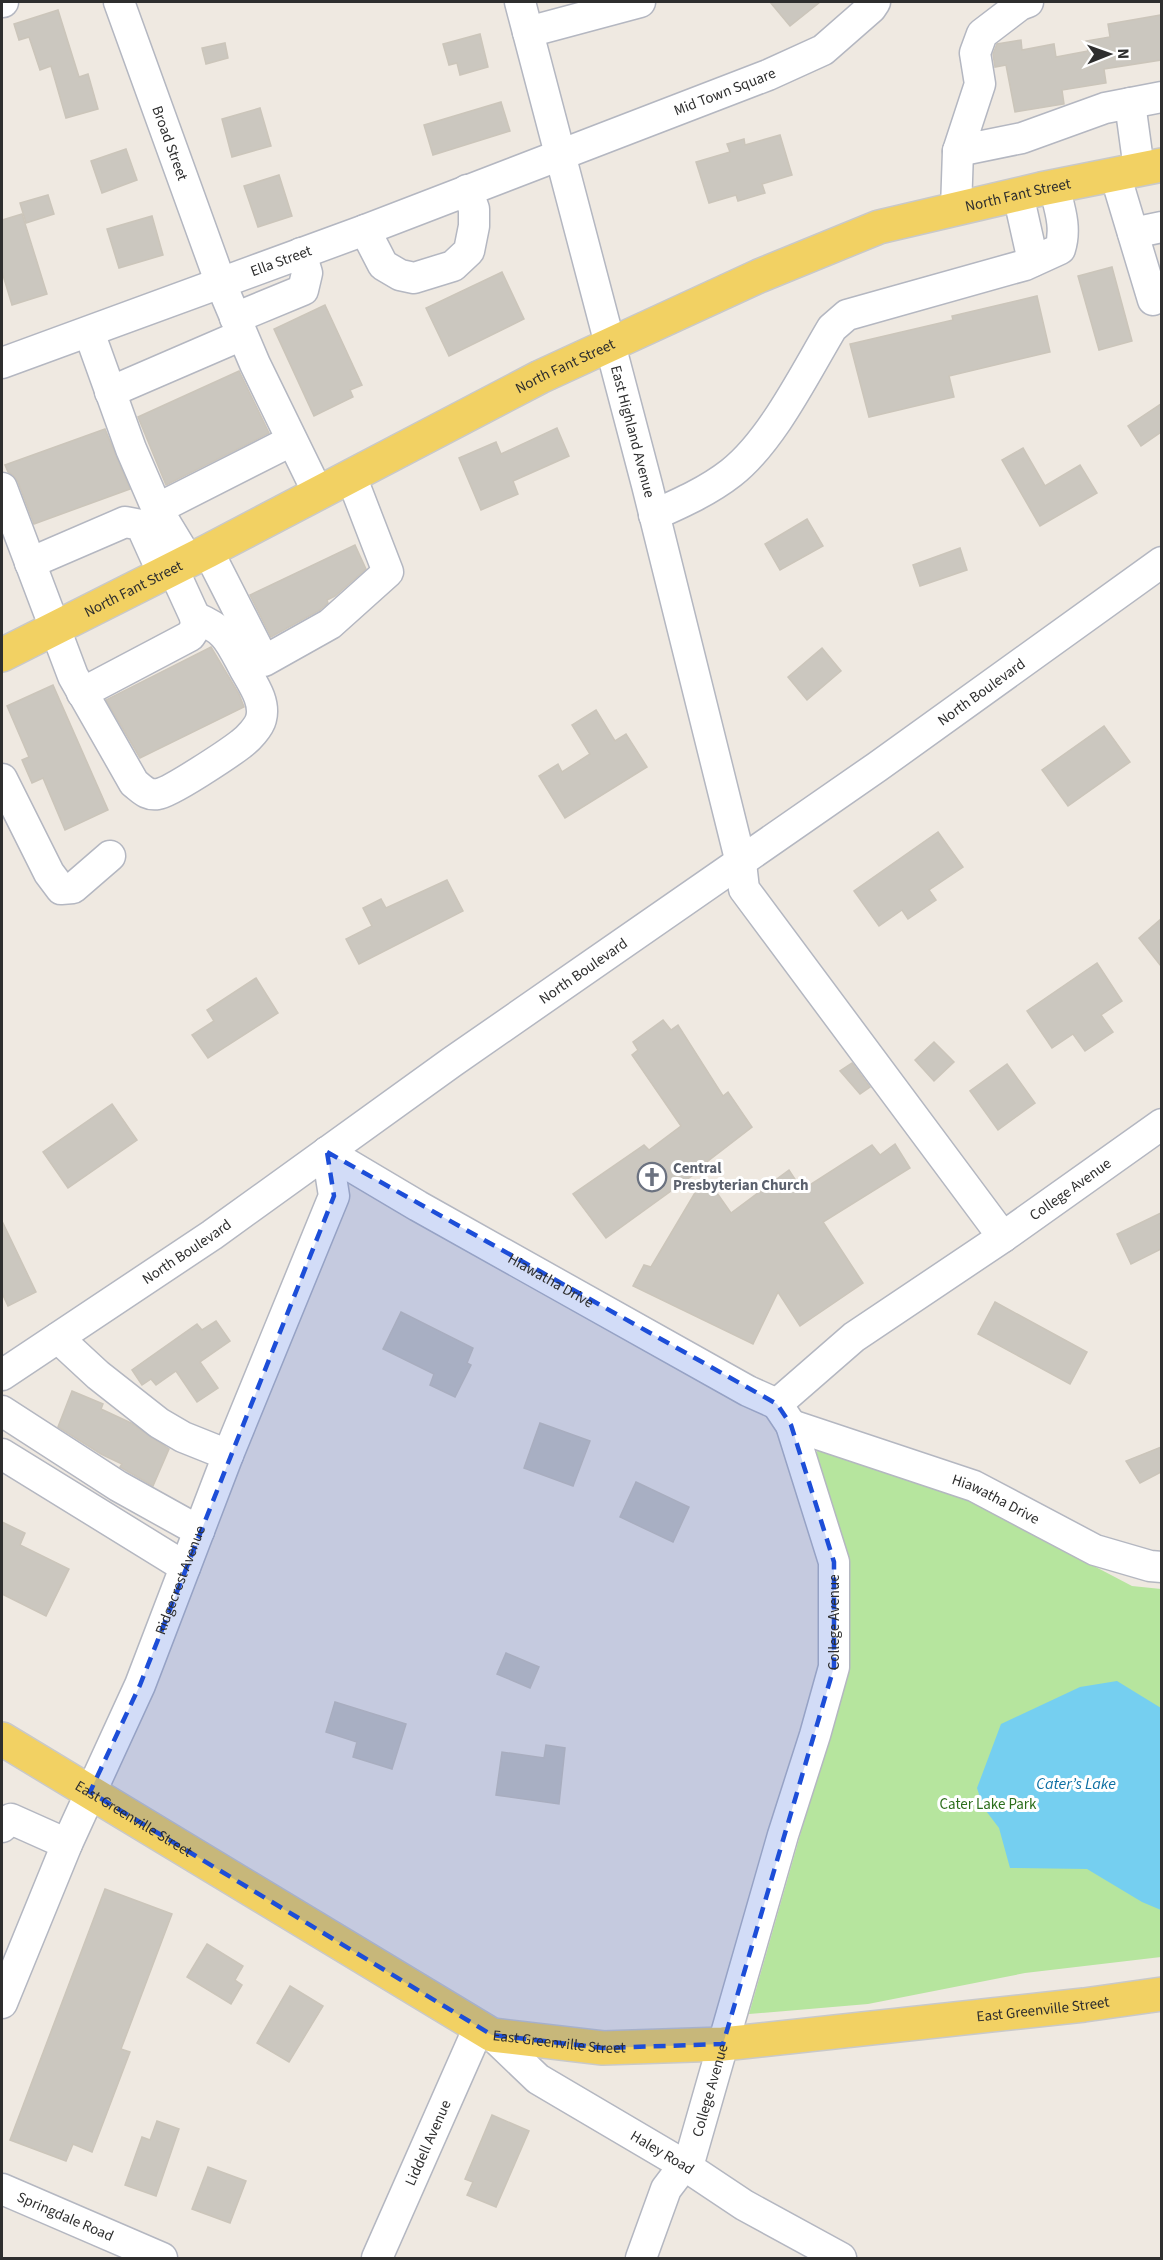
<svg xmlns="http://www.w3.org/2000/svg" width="1163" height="2260" viewBox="0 0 1163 2260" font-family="'Source Sans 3',sans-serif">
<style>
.green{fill:#b6e59e}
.water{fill:#75cff0}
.building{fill:#cbc7bf;stroke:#cbc5ba;stroke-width:1.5}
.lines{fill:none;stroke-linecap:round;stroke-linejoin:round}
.minor-casing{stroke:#b4b7c1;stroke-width:33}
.major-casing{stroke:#c9c9c9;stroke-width:36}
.minor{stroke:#fff;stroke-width:30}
.major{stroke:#f2d163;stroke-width:33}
.marked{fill:#1d4ed8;fill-opacity:0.2;stroke:#1d4ed8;stroke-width:4.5;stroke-dasharray:12 8;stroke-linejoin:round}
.labels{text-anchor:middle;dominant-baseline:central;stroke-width:6;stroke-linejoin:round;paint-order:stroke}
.street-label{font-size:15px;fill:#2e2e2e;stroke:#fff}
.worship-label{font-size:15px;font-weight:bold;fill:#5b616d;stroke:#fff;text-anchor:start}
.park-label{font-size:15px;fill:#2c6e1b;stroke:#fff}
.water-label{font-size:16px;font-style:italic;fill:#0d6fa3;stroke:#fff}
</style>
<rect width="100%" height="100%" fill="#efe9e1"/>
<!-- green -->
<polygon class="green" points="822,1445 943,1487 1132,1586 1161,1589 1161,1957 1025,1973 868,2004 749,2014 805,1818 836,1696 811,1459"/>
<!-- water -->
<polygon class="water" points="1117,1681 1161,1708 1161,1910 1142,1902 1087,1869 1010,1868 999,1828 983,1807 977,1788 1001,1724 1080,1687"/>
<!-- building -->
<g class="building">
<polygon points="770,2 820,2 790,26"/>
<polygon points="58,10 79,77 88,74 98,109 66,118 51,66 40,70 29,37 19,40 14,24"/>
<polygon points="1161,15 1161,60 1104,69 1106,83 1062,90 1064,104 1015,112 1006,65 995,67 993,54 997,44 1021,40 1022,50 1054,44 1056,57 1088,51 1086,41 1110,37 1108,24"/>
<polygon points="480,34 488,67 460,75 457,63 449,65 443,44"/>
<polygon points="225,43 228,58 206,64 202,48"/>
<polygon points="501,102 510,131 433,155 424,125"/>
<polygon points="260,108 271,146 232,157 222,119"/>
<polygon points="780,135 792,175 762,184 765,193 738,201 736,195 709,203 696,162 730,152 727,144 744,139 745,145"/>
<polygon points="126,149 137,180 102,193 91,161"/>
<polygon points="279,175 292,216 258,227 244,186"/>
<polygon points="48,195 54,214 26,223 20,203"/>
<polygon points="22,214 47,294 12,305 2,272 2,220"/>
<polygon points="152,216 163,255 119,268 107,229"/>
<polygon points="1112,267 1132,341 1099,350 1078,276"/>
<polygon points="502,272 524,319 449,356 426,308"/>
<polygon points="1037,296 1050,352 949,376 954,397 869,417 850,344 953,320 952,316"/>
<polygon points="325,305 362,385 350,390 353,397 314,416 274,329"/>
<polygon points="239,371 269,433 166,485 138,417"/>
<polygon points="1161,404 1161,432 1141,446 1128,426"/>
<polygon points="557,428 569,456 513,481 518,494 481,510 459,458 496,442 501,454"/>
<polygon points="105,429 130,489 34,524 18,482 13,475 8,472 5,465"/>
<polygon points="1023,448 1045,486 1080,465 1097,493 1040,526 1002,460"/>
<polygon points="807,519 823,546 780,570 765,544"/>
<polygon points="355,545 366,569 335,596 327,600 328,603 320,610 271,637 250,595"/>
<polygon points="960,548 967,570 920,586 913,565"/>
<polygon points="211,647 239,694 244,707 140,758 106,700"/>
<polygon points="822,648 841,671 807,700 788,677"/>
<polygon points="53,685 108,810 65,830 43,778 32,783 22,760 29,757 7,706"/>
<polygon points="596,710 615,741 626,734 647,767 565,818 539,776 558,764 562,772 590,754 572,725"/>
<polygon points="1104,726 1130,762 1068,806 1042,770"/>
<polygon points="938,832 963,867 929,890 936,900 908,919 902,910 879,926 854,891"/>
<polygon points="447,880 463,911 359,964 346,939 372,926 363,908 381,899 386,908"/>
<polygon points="1161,919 1161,966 1139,938"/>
<polygon points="1097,963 1122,1001 1101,1015 1113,1032 1085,1051 1073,1034 1052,1048 1027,1011"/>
<polygon points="256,978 278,1013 208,1058 192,1035 214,1021 207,1010"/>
<polygon points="663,1020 671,1030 678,1025 723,1096 728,1092 752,1127 699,1168 700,1170 606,1238 573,1194 644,1145 649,1150 681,1126 632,1055 638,1050 633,1042"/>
<polygon points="934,1042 954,1062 934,1081 915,1060"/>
<polygon points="852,1063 870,1087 860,1094 840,1071"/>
<polygon points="1007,1064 1035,1103 998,1130 970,1091"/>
<polygon points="112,1104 137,1140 68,1188 43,1152"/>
<polygon points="895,1144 910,1168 823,1222 863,1283 800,1326 778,1292 753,1344 633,1286 644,1265 651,1267 705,1176 731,1213 789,1170 802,1190 872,1145 880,1155"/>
<polygon points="1161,1213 1161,1249 1131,1264 1117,1234"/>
<polygon points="2,1221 36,1292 8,1306 2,1293"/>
<polygon points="995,1302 1087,1352 1070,1384 978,1334"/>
<polygon points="401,1312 473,1348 467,1363 471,1365 455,1397 430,1385 434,1374 383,1349"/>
<polygon points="216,1321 230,1341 200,1362 218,1388 197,1402 176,1371 156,1385 151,1379 142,1385 132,1370 197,1324 202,1330"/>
<polygon points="72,1391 103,1404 101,1409 131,1423 169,1449 153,1486 120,1467 122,1464 101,1454 58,1427"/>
<polygon points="540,1423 590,1441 573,1486 524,1468"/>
<polygon points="1161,1447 1161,1472 1140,1483 1126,1461"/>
<polygon points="636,1482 689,1507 673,1542 620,1517"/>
<polygon points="2,1522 25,1533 20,1545 69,1569 46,1616 2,1594"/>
<polygon points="506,1653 539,1667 530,1688 497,1674"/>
<polygon points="335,1702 406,1724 392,1769 353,1757 357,1742 326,1732"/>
<polygon points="546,1745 565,1748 559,1804 496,1795 502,1752 544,1758"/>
<polygon points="105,1889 172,1914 121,2049 130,2052 92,2152 73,2144 66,2161 10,2140"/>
<polygon points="207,1944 243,1966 235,1980 242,1985 231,2004 187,1977"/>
<polygon points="290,1986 323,2006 289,2062 257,2043"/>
<polygon points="492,2115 529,2131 496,2207 467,2195 473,2182 465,2179"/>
<polygon points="157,2121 179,2129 156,2196 125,2185 142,2137 150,2140"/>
<polygon points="208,2167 246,2181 230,2223 192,2209"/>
</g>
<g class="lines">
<!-- minor casing -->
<g class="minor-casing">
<g id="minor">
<polyline points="2,2 3,2"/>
<path id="s1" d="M119 2 221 284 255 364 318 493"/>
<path id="s2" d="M520 2 647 485 741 863 744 889 1003 1237"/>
<polyline points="1028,2 1020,5 982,34 975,53 980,84 958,151 1022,138 1105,108 1162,97"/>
<polyline points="528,32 640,2"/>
<polyline points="1130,103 1139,169"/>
<polyline points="1115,174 1153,300"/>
<polyline points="1018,194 1033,261"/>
<polyline points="956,209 958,151"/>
<polyline points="365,230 383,265 400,275 414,278 453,266 469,251 474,226 474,209 467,190"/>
<polyline points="1133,233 1162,227"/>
<polyline points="235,318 303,290 307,273 301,253"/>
<polyline points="89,332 131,449 157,509 188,560"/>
<path id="s3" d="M2 363 365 230 768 75 823 50 871 8 875 2"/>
<polyline points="110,392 242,335"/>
<path d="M2 488 73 676 134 783C142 789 147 796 158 794 171 792 228 754 241 744 248 739 259 727 261 719 266 701 252 683 244 668 228 638 227 631 195 617"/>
<polyline points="157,509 291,441"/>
<path d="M654 515C681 503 708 491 731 473 772 441 805 373 832 328L847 315 1025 265 1060 249C1067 227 1059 207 1054 186"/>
<polyline points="208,551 264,661 330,624 388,572 351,476"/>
<polyline points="30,563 125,522 141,525 163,574"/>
<polyline points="82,693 190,636 196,627 195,617 173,569"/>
<polyline points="2,779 49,873 61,889 73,888 110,856"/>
<path id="s4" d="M327 1152 418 1206 748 1391 777 1404"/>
<polyline points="58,1338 98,1375 159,1423 183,1437 228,1455"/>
<path id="s5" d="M2 1375 212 1235 452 1062 877 767 1162 562"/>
<path id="s6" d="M777 1404 854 1337 1003 1237 1162 1124"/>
<polyline points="2,1411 118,1486 199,1531"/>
<path id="s7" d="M791 1425 974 1486 1095 1550 1150 1566 1162 1567"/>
<polyline points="2,1454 185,1567"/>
<polyline points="2,1827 11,1819 67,1844"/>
<path id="s8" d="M2 2003 67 1844 140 1685 228 1455 334 1196 327 1152"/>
<path id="s9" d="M492 2035 538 2079 684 2165 744 2205 841 2258"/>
<path id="s10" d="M2 2189 162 2258"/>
<path id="s11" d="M377 2258 479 2027"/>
<path id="s12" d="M641 2258 666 2189 691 2156 783 1835 815 1735 834 1667V1562L791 1425 777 1404"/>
</g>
</g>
<!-- major casing -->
<g class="major-casing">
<g id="major">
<path id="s13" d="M2 655 208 551 540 377 759 276 879 227 1041 189 1162 165"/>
<path id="s14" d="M2 1739 492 2035 603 2048 723 2044 1084 2005 1162 1994"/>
</g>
</g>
<!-- minor -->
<use href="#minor" class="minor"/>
<!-- major -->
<use href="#major" class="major"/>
</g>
<!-- marked area -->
<path class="marked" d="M327 1152 777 1404 791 1425 834 1562V1667L723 2044 603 2048 492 2035 90 1792 140 1685 334 1196Z"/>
<!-- icons -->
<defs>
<g id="church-ring" transform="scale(1.5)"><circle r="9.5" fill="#fff" stroke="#6b7280" stroke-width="1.5"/><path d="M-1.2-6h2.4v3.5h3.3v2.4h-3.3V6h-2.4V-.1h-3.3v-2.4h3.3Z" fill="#6b7280"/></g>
</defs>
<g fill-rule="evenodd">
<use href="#church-ring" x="652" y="1177"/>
</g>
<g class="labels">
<!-- street labels -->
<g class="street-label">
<text stroke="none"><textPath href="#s3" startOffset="772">Mid Town Square</textPath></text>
<text stroke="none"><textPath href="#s1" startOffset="150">Broad Street</textPath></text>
<text stroke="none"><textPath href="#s13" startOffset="1119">North Fant Street</textPath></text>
<text stroke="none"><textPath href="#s3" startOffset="297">Ella Street</textPath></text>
<text stroke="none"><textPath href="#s13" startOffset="633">North Fant Street</textPath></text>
<text stroke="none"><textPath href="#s2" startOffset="444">East Highland Avenue</textPath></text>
<text stroke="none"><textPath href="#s13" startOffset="147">North Fant Street</textPath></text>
<text stroke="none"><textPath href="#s5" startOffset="1194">North Boulevard</textPath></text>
<text stroke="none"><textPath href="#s5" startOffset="708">North Boulevard</textPath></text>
<text stroke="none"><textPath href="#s6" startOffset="364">College Avenue</textPath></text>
<text stroke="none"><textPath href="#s5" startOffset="222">North Boulevard</textPath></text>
<text stroke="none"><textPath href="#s4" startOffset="258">Hiawatha Drive</textPath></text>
<text stroke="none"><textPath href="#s7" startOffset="218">Hiawatha Drive</textPath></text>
<text stroke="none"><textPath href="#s8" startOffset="459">Ridgecrest Avenue</textPath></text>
<text stroke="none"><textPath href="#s12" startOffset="669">College Avenue</textPath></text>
<text stroke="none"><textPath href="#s14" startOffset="154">East Greenville Street</textPath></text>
<text stroke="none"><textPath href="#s14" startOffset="1126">East Greenville Street</textPath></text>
<text stroke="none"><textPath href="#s14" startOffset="640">East Greenville Street</textPath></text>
<text stroke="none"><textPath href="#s12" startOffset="183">College Avenue</textPath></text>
<text stroke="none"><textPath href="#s11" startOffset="126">Liddell Avenue</textPath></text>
<text stroke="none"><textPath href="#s9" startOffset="208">Haley Road</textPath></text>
<text stroke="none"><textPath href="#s10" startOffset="69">Springdale Road</textPath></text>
</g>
<!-- worship labels -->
<g class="worship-label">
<text x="673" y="1168">Central<tspan x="673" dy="17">Presbyterian Church</tspan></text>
</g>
<!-- park labels -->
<g class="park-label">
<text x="988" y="1804">Cater Lake Park</text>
</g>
<!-- water labels -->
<g class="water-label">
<text x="1076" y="1784">Cater’s Lake</text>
</g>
</g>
<!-- border -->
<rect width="1163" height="2260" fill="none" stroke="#2e2e2e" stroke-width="6"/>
<!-- north arrow -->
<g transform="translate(1109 54) rotate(89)" stroke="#ffffff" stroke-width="4.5" paint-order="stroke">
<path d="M0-4.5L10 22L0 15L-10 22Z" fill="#2e2e2e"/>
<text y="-9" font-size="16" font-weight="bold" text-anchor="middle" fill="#2e2e2e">N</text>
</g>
</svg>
